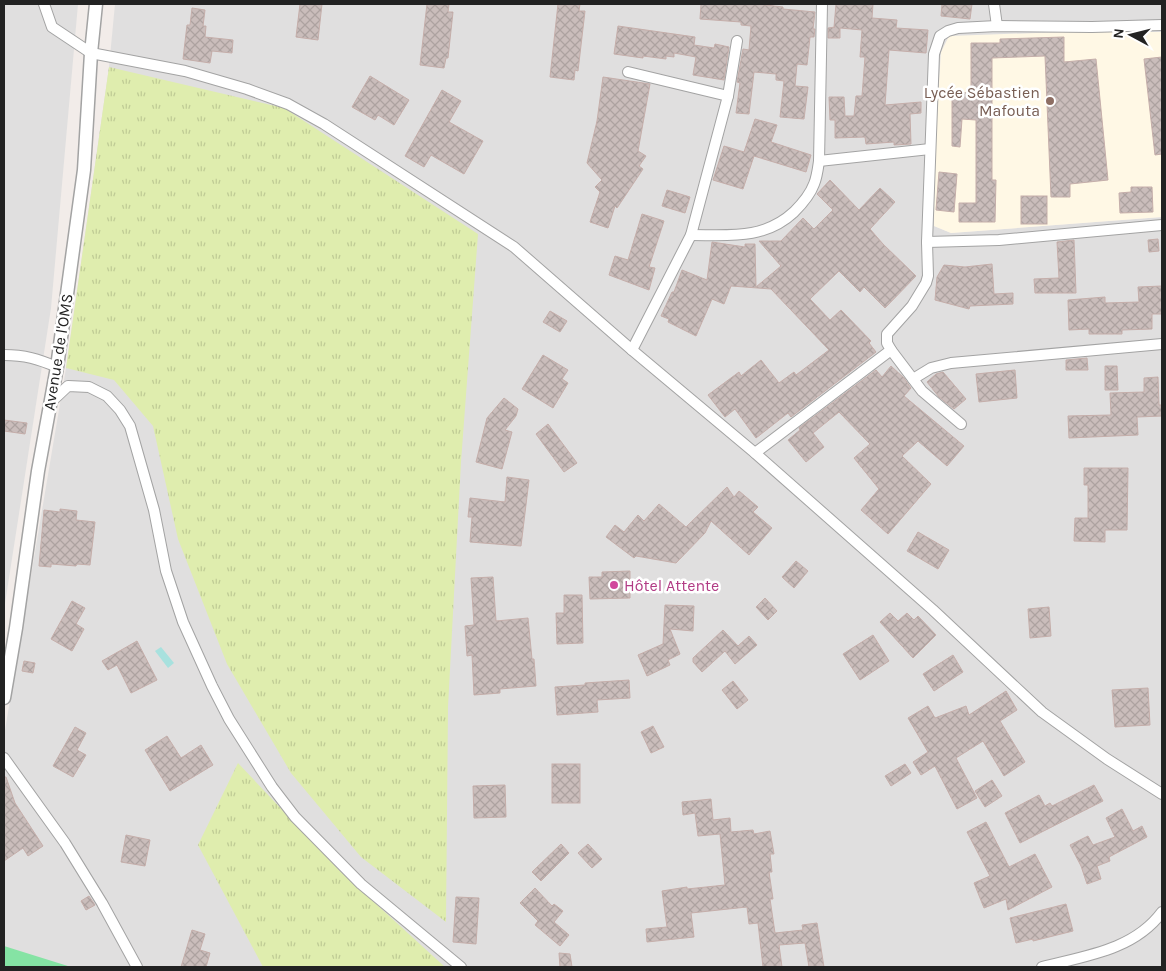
<svg xmlns="http://www.w3.org/2000/svg" width="1166" height="971" viewBox="0 0 1166 971" font-family="Karla,sans-serif">
<style>
.residential{fill:#e0dfdf}
.education{fill:#fff8e5}
.grass{fill:url(#grass-tufts)}
.pitch{fill:#85e3a4}
.water{fill:#a8e1de}
.building{fill:url(#building-cross-hatch);stroke:#c5aeaa}
.lines{fill:none;stroke-linecap:round;stroke-linejoin:round}
.minor-casing{stroke:#a3a3a3;stroke-width:12}
.tertiary-casing{stroke:#a3a3a3;stroke-width:15}
.minor{stroke:#fff;stroke-width:10}
.tertiary{stroke:#fff;stroke-width:12}
.education-dot{fill:#8d6e63;stroke:#fff;stroke-width:2}
.hotel-dot{fill:#d1479c;stroke:#fff;stroke-width:2}
.labels{text-anchor:middle;dominant-baseline:central;stroke-width:5;stroke-linejoin:round;paint-order:stroke}
.education-label{font-size:16px;fill:#785e54;stroke:#fff;text-anchor:end}
.street-label{font-size:16px;fill:#222;stroke:#fff}
.hotel-label{font-size:16px;fill:#b23c85;stroke:#fff;text-anchor:start}
</style>
<defs>
<pattern id="grass-tufts" width="24" height="20" patternUnits="userSpaceOnUse" patternTransform="scale(1.25)"><rect width="24" height="20" fill="#dfedae"/><path d="M3 7l-1-3M5 7V3M7 7l1-3M15 17l-1-3M17 17v-4M19 17l1-3" fill="none" stroke="#bfcb95"/></pattern>
<pattern id="building-cross-hatch" width="8" height="8" patternUnits="userSpaceOnUse" patternTransform="scale(1.25)"><rect width="8" height="8" fill="#cabdbb"/><path d="M0 0l8 8M0 8l8-8" fill="none" stroke="#ada2a0"/></pattern>
</defs>
<rect width="100%" height="100%" fill="#f2ece9"/>
<!-- residential -->
<g class="residential">
<polygon points="4,4 78,4 51,308 4,610"/>
<polygon points="115,4 1162,4 1162,32 1063,32 941,53 935,149 934,226 951,233 1162,217 1162,967 4,967 4,736 66,368 109,67"/>
</g>
<!-- education -->
<polygon class="education" points="1063,32 1162,32 1162,217 951,233 934,226 935,149 941,52 949,36"/>
<!-- grass -->
<g class="grass">
<polygon points="109,67 284,108 478,234 461,462 448,707 446,922 361,857 291,773 227,664 178,539 153,426 114,380 66,368"/>
<polygon points="238,763 340,871 445,967 263,967 198,845"/>
</g>
<!-- pitch -->
<polygon class="pitch" points="4,946 71,967 4,967"/>
<!-- water -->
<polygon class="water" points="161,647 174,663 168,668 155,651"/>
<!-- building -->
<g class="building">
<polygon points="300,4 322,4 318,40 296,37"/>
<polygon points="427,4 449,4 448,12 453,12 448,58 446,58 444,68 420,65"/>
<polygon points="558,4 580,4 579,11 585,11 578,71 575,70 574,80 550,77"/>
<polygon points="701,4 758,4 783,7 783,9 815,12 813,29 815,29 814,37 810,37 807,65 797,64 795,86 808,87 804,119 780,117 784,81 776,80 776,74 754,72 749,114 736,113 740,83 737,82 743,49 749,50 751,26 741,25 741,22 700,19"/>
<polygon points="836,4 873,4 872,18 897,20 896,28 928,30 926,53 889,50 885,105 921,102 921,113 910,114 911,144 894,145 894,142 866,144 865,137 835,138 835,120 830,120 829,97 844,97 845,116 854,116 856,96 862,96 865,57 860,57 862,30 840,28 840,38 828,38 828,28 835,27 834,27"/>
<polygon points="942,4 972,4 970,19 941,16"/>
<polygon points="192,8 205,10 203,26 206,26 205,37 233,40 232,53 212,51 210,63 183,59 187,25 190,25"/>
<polygon points="618,26 695,37 694,45 714,48 715,44 729,47 724,80 693,75 696,57 674,53 674,57 666,56 666,59 643,56 643,58 614,54"/>
<polygon points="1064,37 1064,62 1096,59 1108,180 1070,184 1070,197 1051,197 1045,56 992,58 992,180 996,180 995,222 959,222 959,203 976,203 976,120 962,119 960,147 952,146 952,92 971,93 971,43 1000,43 1000,39"/>
<polygon points="1162,57 1162,154 1155,155 1144,59"/>
<polygon points="370,76 409,100 394,125 378,115 375,120 352,107"/>
<polygon points="603,77 650,84 638,151 646,156 639,166 643,169 617,208 615,206 608,228 590,222 600,192 595,187 602,180 587,163 597,121"/>
<polygon points="442,90 461,101 449,122 483,141 464,174 431,155 424,167 405,156"/>
<polygon points="755,119 777,125 771,142 811,155 806,172 754,156 743,189 713,180 724,146 744,152"/>
<polygon points="939,172 957,174 954,212 936,210"/>
<polygon points="830,180 859,210 880,188 895,202 870,229 883,244 916,276 885,308 864,287 860,292 839,271 810,299 830,320 841,310 871,341 869,343 876,352 791,417 788,413 756,438 735,409 725,417 708,395 739,372 741,376 761,360 779,383 794,372 796,375 829,350 771,289 731,286 724,304 712,299 696,336 668,322 669,319 661,316 672,292 674,292 682,270 707,280 712,242 745,247 745,244 755,244 756,287 781,266 759,241 781,241 803,218 814,229 833,210 817,194"/>
<polygon points="1131,187 1152,187 1153,212 1120,213 1119,193 1131,192"/>
<polygon points="667,190 690,197 685,213 662,206"/>
<rect x="1021" y="196" width="26" height="28"/>
<polygon points="642,214 664,221 649,267 655,268 649,290 609,275 615,256 628,260"/>
<polygon points="1158,239 1159,251 1149,252 1148,240"/>
<polygon points="1074,240 1076,293 1035,293 1034,279 1059,278 1057,242"/>
<polygon points="992,264 994,294 1013,293 1013,304 970,306 969,309 935,300 937,277 944,265 965,267"/>
<polygon points="1162,286 1162,314 1152,314 1152,329 1122,330 1122,334 1089,334 1089,329 1069,330 1068,300 1105,297 1105,303 1139,302 1138,287"/>
<polygon points="550,311 567,321 560,332 543,322"/>
<polygon points="543,355 568,370 562,379 568,383 553,408 522,389"/>
<polygon points="1087,358 1088,370 1066,370 1066,360"/>
<polygon points="891,366 904,378 911,388 904,396 964,446 947,466 918,441 902,456 931,484 888,534 861,510 879,489 854,458 870,444 839,412 813,433 824,447 806,462 788,440 800,430 799,428 876,370 882,377"/>
<polygon points="1105,366 1117,366 1118,390 1105,390"/>
<polygon points="1015,370 1017,398 979,402 976,374"/>
<polygon points="943,372 966,399 954,409 939,397 927,382 936,374"/>
<polygon points="1158,377 1159,405 1162,405 1162,416 1137,417 1138,435 1069,438 1068,416 1111,415 1110,393 1144,392 1144,378"/>
<polygon points="504,398 518,409 516,416 505,430 512,432 502,469 476,462 487,418"/>
<polygon points="4,420 27,423 25,434 4,431"/>
<polygon points="548,424 577,463 564,472 536,434"/>
<polygon points="1084,468 1128,468 1127,530 1105,530 1105,542 1074,541 1075,518 1088,518 1088,485 1084,485"/>
<polygon points="507,477 529,480 521,546 470,542 472,517 468,517 470,498 505,502"/>
<polygon points="727,487 734,497 739,491 758,507 753,512 772,528 749,555 711,521 705,533 676,563 636,556 634,558 606,537 615,525 624,532 638,515 644,521 659,504 686,527"/>
<polygon points="60,509 77,511 76,520 95,522 90,565 77,564 76,566 51,564 51,567 39,566 44,510 60,512"/>
<polygon points="918,532 949,550 938,569 907,551"/>
<polygon points="796,561 808,571 794,588 782,577"/>
<polygon points="630,571 630,598 590,599 589,577 602,577 602,572"/>
<polygon points="493,577 496,621 528,618 532,659 534,659 536,686 500,689 500,693 474,695 472,655 467,656 465,626 474,625 471,578"/>
<polygon points="564,595 582,595 583,643 557,644 556,613 564,613"/>
<polygon points="765,598 777,611 768,620 756,607"/>
<polygon points="72,601 85,608 76,624 84,629 72,651 51,639"/>
<polygon points="665,605 694,606 693,631 670,629 680,654 668,660 670,665 647,676 638,655 663,644"/>
<polygon points="1049,607 1051,636 1030,638 1028,609"/>
<polygon points="890,613 898,621 907,613 914,620 918,616 936,635 913,658 880,622"/>
<polygon points="723,630 738,646 749,636 757,645 735,664 725,651 702,672 693,662 693,658"/>
<polygon points="873,635 889,661 860,680 843,654"/>
<polygon points="137,641 157,680 131,693 117,665 108,670 102,661"/>
<polygon points="953,655 963,672 934,691 923,674"/>
<polygon points="24,661 35,663 33,673 22,671"/>
<polygon points="629,680 630,698 597,700 598,712 557,715 555,687 585,685 585,683"/>
<polygon points="733,681 748,700 737,709 722,690"/>
<polygon points="1148,688 1150,725 1115,727 1112,690"/>
<polygon points="1006,691 1017,710 1000,721 1025,762 1004,776 983,741 956,758 977,798 957,809 935,766 921,775 913,762 928,752 908,718 928,706 935,718 966,706 969,715"/>
<polygon points="653,726 664,747 651,753 641,732"/>
<polygon points="75,727 86,733 77,750 86,755 73,777 53,766"/>
<polygon points="167,736 181,758 201,745 213,765 170,791 145,750"/>
<rect x="552" y="764" width="28" height="39"/>
<polygon points="905,764 911,773 891,786 885,776"/>
<polygon points="4,777 6,777 15,803 43,846 28,856 23,848 4,861"/>
<polygon points="992,780 1002,796 985,807 975,791"/>
<polygon points="505,785 506,817 474,818 473,786"/>
<polygon points="1094,785 1103,801 1020,843 1005,813 1039,795 1045,806 1050,803 1052,806"/>
<polygon points="711,799 713,820 730,818 731,832 753,830 754,834 770,831 774,854 770,854 772,872 769,872 773,899 770,899 775,933 803,930 802,925 817,923 824,967 809,967 805,943 779,945 782,967 763,967 758,923 749,924 747,907 691,913 694,937 647,942 646,929 667,927 662,891 687,887 687,889 725,885 720,834 698,836 695,813 683,815 682,802"/>
<polygon points="1122,809 1133,831 1142,826 1147,837 1109,857 1110,861 1097,866 1101,879 1087,884 1081,866 1070,845 1088,836 1093,845 1115,837 1106,818"/>
<polygon points="986,822 1009,867 1035,854 1052,887 1008,910 1006,899 984,908 974,883 990,876 967,832"/>
<polygon points="126,835 150,840 145,866 121,862"/>
<polygon points="561,844 569,853 541,881 532,872"/>
<polygon points="588,844 602,859 592,868 578,853"/>
<polygon points="535,888 552,906 554,904 563,911 554,922 569,935 560,946 535,925 538,921 520,903"/>
<polygon points="89,896 95,905 86,910 81,901"/>
<polygon points="456,897 479,898 476,944 453,942"/>
<polygon points="1066,904 1073,931 1033,941 1033,939 1016,943 1010,918"/>
<polygon points="192,930 205,934 200,950 210,953 206,967 181,967"/>
<polygon points="559,953 570,954 572,967 560,967"/>
</g>
<g class="lines">
<!-- minor casing -->
<g class="minor-casing">
<g id="minor">
<polyline points="44,4 52,27 91,53 185,71 247,89 288,104 324,124 514,247 632,350 755,453 933,610 1042,712 1107,759 1162,794"/>
<polyline points="994,4 997,26"/>
<polyline points="628,72 728,96"/>
<polyline points="819,161 930,149"/>
<path d="M691 235C728 235 764 240 794 212 802 204 810 195 814 184 817 177 818 168 819 161L822 4"/>
<polyline points="927,242 999,240 1162,225"/>
<polyline points="632,350 691,235 728,96 737,41"/>
<polyline points="891,350 922,391 961,424"/>
<path d="M4 355C25 355 38 359 57 367"/>
<polyline points="913,379 931,368 951,363 1162,344"/>
<polyline points="51,402 68,386 89,387 107,396 120,410 130,426 154,510 166,571 183,622 212,686 229,719 272,787 295,817 361,884 461,967"/>
<polyline points="755,453 891,350 887,343 887,334 912,306 926,283 928,276 927,242 934,54 940,36 948,31 958,28 997,26 1092,27 1162,25"/>
<polyline points="4,758 65,843 102,903 137,967"/>
<path d="M1042 967C1085 956 1134 950 1162 912"/>
</g>
</g>
<!-- tertiary casing -->
<g class="tertiary-casing">
<polyline id="tertiary" points="4,698 16,628 38,471 57,367 84,170 91,53 96,4"/>
</g>
<!-- minor -->
<use href="#minor" class="minor"/>
<!-- tertiary -->
<use href="#tertiary" class="tertiary"/>
</g>
<!-- markers -->
<circle class="education-dot" cx="1050" cy="101" r="5"/>
<circle class="hotel-dot" cx="614" cy="585" r="5"/>
<g class="labels">
<!-- education labels -->
<g class="education-label">
<text x="1040" y="92">Lycée Sébastien<tspan x="1040" dy="18">Mafouta</tspan></text>
</g>
<!-- street labels -->
<g class="street-label">
<text transform="translate(58 352) rotate(-81)">Avenue de l'OMS</text>
</g>
<!-- hotel labels -->
<g class="hotel-label">
<text x="624" y="585">Hôtel Attente</text>
</g>
</g>
<!-- border -->
<rect width="1166" height="971" fill="none" stroke="#222222" stroke-width="10"/>
<!-- north arrow -->
<g transform="translate(1131 35) rotate(277)" stroke="#ffffff" stroke-width="4" paint-order="stroke">
<path d="M0-4L9 19L0 12L-9 19Z" fill="#222222"/>
<text y="-8" font-size="14" font-weight="bold" text-anchor="middle" fill="#222222">N</text>
</g>
</svg>
